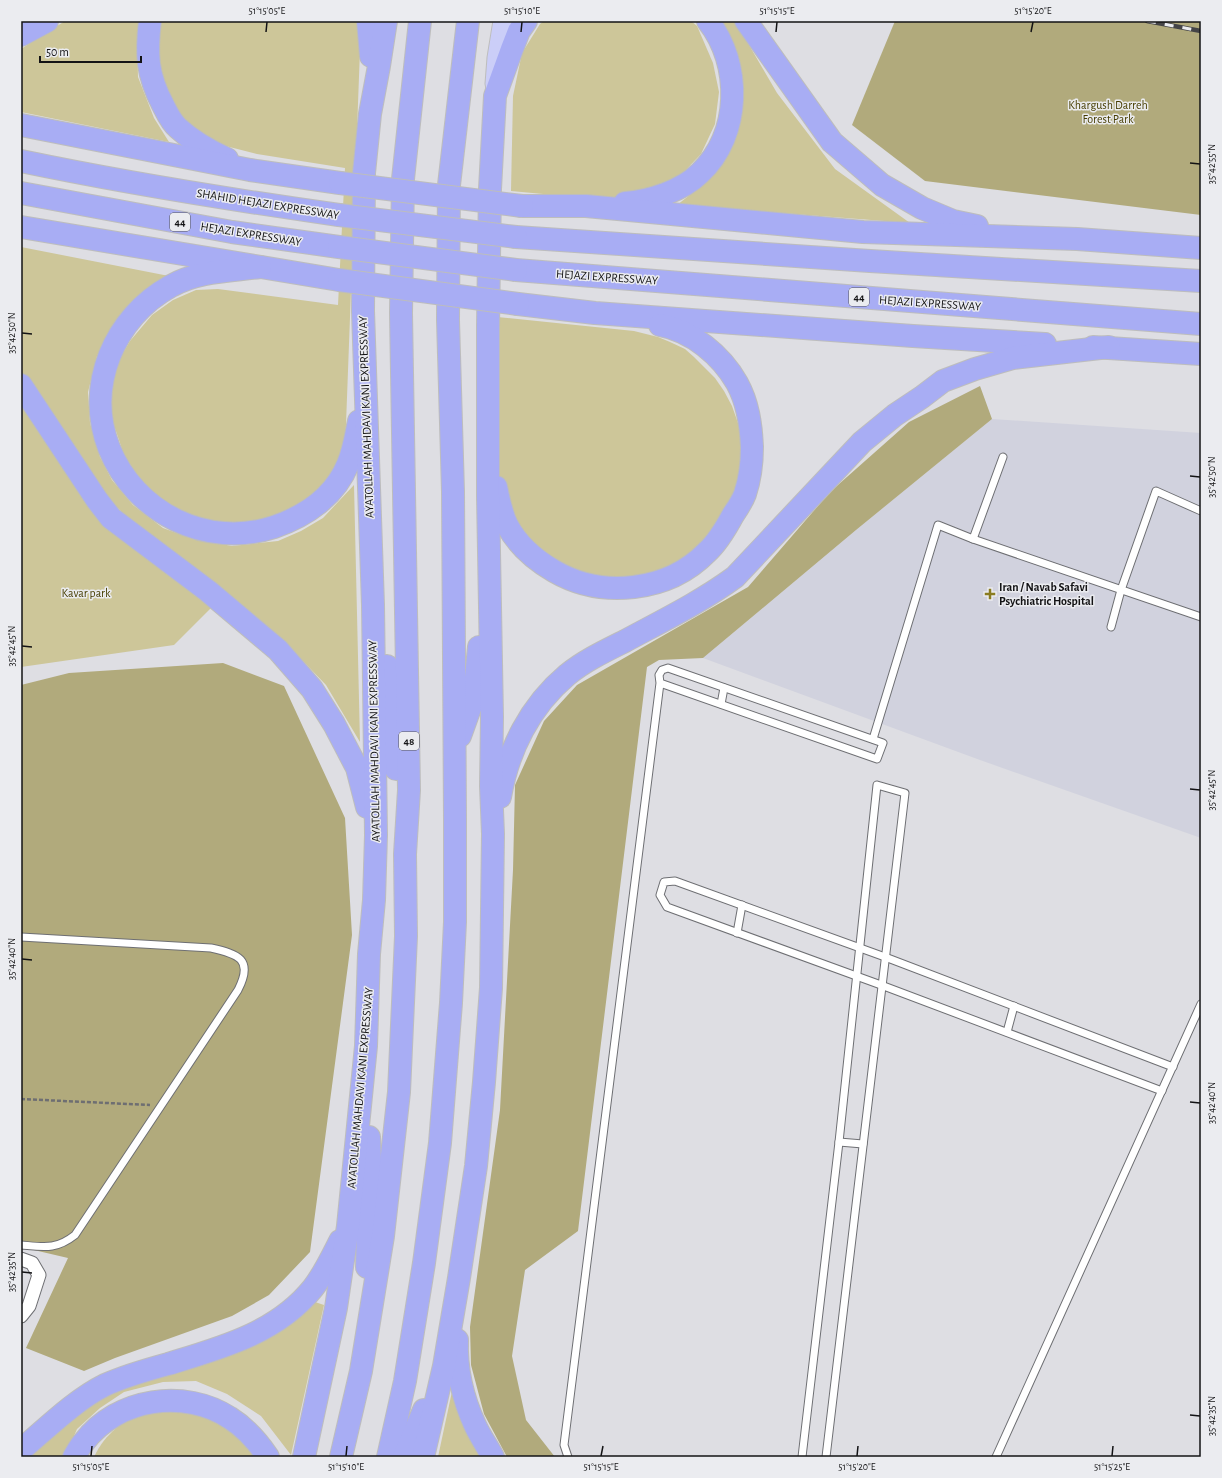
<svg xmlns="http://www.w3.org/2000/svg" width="1222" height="1478" viewBox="0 0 1222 1478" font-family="'Alegreya Sans',sans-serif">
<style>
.built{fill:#d1d2de}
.green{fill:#cdc699}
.forest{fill:#b1aa7c}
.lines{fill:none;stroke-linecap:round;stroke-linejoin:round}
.lane-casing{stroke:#6e6f73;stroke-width:9}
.street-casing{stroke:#6e6f73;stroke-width:15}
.primary-casing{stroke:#bdbdbd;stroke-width:23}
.highway-casing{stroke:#bdbdbd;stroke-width:24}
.path{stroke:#6e6e72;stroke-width:2.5;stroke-dasharray:4 2;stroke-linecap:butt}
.lane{stroke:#fff;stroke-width:7}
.street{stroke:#fff;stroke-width:13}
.primary{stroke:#cbcef8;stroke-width:21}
.highway{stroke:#a8adf4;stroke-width:22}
.rail-casing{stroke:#444447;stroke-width:4.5}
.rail{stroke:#ebecf0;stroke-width:3;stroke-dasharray:9;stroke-linecap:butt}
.highway-bridge-casing{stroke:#bdbdbd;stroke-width:24;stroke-linecap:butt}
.highway-bridge{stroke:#a8adf4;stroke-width:22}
.ticks{fill:none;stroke:#131315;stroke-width:1.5}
.poi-dot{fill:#8a7c21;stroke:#ebecf0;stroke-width:1.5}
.labels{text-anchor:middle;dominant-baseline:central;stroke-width:3;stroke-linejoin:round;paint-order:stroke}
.shield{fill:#ebecf0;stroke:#545457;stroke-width:1}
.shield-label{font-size:11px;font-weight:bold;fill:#131315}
.park-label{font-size:12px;fill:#463d01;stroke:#ebecf0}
.street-label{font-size:12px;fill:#131315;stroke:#ebecf0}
.poi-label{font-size:12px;font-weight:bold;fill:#131315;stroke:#ebecf0;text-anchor:start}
.neatline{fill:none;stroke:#131315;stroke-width:1.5}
.ticks-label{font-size:10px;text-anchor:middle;fill:#131315}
</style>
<rect width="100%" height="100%" fill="#dedee3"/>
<!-- built -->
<polygon class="built" points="992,419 1201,433 1201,838 980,760 703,658 856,530"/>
<!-- green -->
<g class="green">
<polygon points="65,21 142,21 137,42 138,77 154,118 169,142 21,112 21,49"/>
<polygon points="162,21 360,21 361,23 345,451 330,481 304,505 270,521 237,524 198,521 163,502 141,481 124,455 112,419 112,372 130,341 152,315 173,300 196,290 218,289 338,305 345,168 257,154 210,142 177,115 158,73 156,37"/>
<polygon points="544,21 691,21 697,26 713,63 719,92 715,124 701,154 680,176 654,194 608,200 511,191 513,96 522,53 540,24"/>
<polygon points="719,21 735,21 777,93 835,169 910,223 677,205 709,180 731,147 742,97 740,66 731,42"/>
<polygon points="21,247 169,276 142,296 116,320 97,356 88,392 90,423 100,457 112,480 133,505 163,528 193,539 232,546 278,541 301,531 323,518 354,485 360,742 326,685 278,635 141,530 106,497 40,403 21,373"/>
<polygon points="497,317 634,331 658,337 670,342 685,349 694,357 715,378 724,391 732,406 739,426 741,437 742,476 728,519 667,574 590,581 525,542 500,485 498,473"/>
<polygon points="21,397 128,543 211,608 174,645 21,667"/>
<polygon points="312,1301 324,1305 291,1455 261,1416 227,1394 196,1381 163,1382 124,1392 100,1408 77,1429 65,1457 24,1457 97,1397"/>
<polygon points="454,1382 488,1457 438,1457"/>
<path d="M146 1408 213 1415 261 1457H94C105 1433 124 1421 146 1408Z"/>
</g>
<!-- forest -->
<g class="forest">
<polygon points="895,21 1201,21 1201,215 925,181 852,125"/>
<polygon points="980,386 992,419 856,530 703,658 659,660 647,667 578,1231 525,1270 512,1356 526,1420 555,1457 507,1457 484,1414 471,1365 470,1327 500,1110 513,870 515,785 544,721 577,685 748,587 830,492 909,422"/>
<polygon points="223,663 284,686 345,818 352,935 310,1252 269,1295 232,1316 115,1358 84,1371 26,1348 68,1258 21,1247 21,685 69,673"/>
</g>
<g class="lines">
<!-- lane casing -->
<g class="lane-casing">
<g id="lane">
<polyline points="973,539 1003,457"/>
<polyline points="1111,627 1121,590 1156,491 1201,511"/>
<polyline points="721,704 724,688"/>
<polyline points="873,739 938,525 973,539 1201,617"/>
<polyline points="737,933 742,905"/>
<path d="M21 937 211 948C238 954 254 959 238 990L75 1235C56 1250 44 1247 21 1245"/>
<polyline points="1007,1032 1014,1006"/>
<polyline points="1162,1091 881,985 667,907 660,895 664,882 675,881 885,957 1173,1067"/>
<polyline points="839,1142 863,1144"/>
<polyline points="568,1457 564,1445 660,683 659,675 662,670 668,668 883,743 877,759 660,683"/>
<polyline points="802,1457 839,1142 877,785 905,793 826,1457"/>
<polyline points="996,1457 1201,1004"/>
</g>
</g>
<!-- street casing -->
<g class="street-casing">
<polyline id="street" points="21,1259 32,1263 39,1275 29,1306 21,1316"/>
</g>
<!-- primary casing -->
<g class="primary-casing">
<polyline id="primary" points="496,84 498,58 504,21"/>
</g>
<!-- highway casing -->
<g class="highway-casing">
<g id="highway">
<path d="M150 21C146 54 147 75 163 105 167 113 171 122 178 128 192 141 210 151 227 159"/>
<polyline points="368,21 371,56"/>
<polyline points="746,21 832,142 882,185 922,208 953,221 977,226"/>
<polyline points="21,35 47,21"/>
<polyline points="21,125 250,170 340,183"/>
<path d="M21 161C126 183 233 200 339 215"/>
<polyline points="21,193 232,232 339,247"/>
<path d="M625 203C650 201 682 191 700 173 741 135 742 64 708 21"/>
<polyline points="522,206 586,206 863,232 1077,239 1201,248"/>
<polyline points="21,227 339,280"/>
<polyline points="516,237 870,261 1201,281"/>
<path d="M260 267C230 271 197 271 171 286 114 317 85 386 109 448 135 513 207 549 274 527 306 516 335 496 348 464 354 450 356 435 359 421"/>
<polyline points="516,270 1201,324"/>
<polyline points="518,304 595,313 913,336 1045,344"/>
<polyline points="1093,347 1201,354"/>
<polyline points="21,385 97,500 111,518 208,591 278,650 312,689 334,724 357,768 367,807"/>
<path d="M496 487C499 500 501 513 507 525 517 544 535 560 554 571 602 599 668 592 707 552 718 542 726 528 733 515 737 509 742 502 745 494 750 479 752 463 752 447 751 424 748 403 737 383 721 355 692 331 660 325"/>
<polyline points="387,666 396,769"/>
<polyline points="460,736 474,697 479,647"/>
<path d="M500 797C508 750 530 706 567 675 584 661 605 651 625 641 662 621 701 602 735 577L862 442 895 415 922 397 943 381 975 369 1013 358 1109 347"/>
<polyline points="367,1267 370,1161 369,1137"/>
<path d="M457 1340C456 1368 463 1399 475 1425 480 1436 487 1446 493 1457"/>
<path d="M21 1450C47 1428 75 1400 105 1385 125 1376 146 1370 168 1364 221 1348 277 1333 313 1288 324 1274 332 1257 340 1241"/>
<path d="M74 1457C77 1452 80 1446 84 1442 117 1398 185 1388 230 1418 246 1428 258 1442 268 1457"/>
<polyline points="304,1457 336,1308 348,1226 366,1046 369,954 374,900 376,835 373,605 363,311 364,173 370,114 379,66 386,21"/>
<polyline points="341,1457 361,1371 383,1236 399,1092 406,936 405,854 409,790 401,313 403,179 420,21"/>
<polyline points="388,1457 405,1381 424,1263 440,1143 451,1003 455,922 455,819 453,492 448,320 449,185 468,21"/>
<polyline points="404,1457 424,1410"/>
<polyline points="423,1457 444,1366 459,1278 476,1166 484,1082 491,988 493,834 491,786 492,717 488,496 488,327 490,189 495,96 512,49 519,31 526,21"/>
</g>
</g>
<!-- path -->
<polyline class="path" points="21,1099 150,1105"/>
<!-- lane -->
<use href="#lane" class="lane"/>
<!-- street -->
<use href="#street" class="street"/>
<!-- primary -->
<use href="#primary" class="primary"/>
<!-- highway -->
<use href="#highway" class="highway"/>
<!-- rail casing -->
<g class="rail-casing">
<polyline id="rail" points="1147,21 1201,31"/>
</g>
<!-- rail -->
<use href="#rail" class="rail"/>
<!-- highway-bridge casing -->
<g class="highway-bridge-casing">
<g id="highway-bridge">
<polyline points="340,183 522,206"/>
<polyline points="339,215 516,237"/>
<polyline points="339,247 516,270"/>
<polyline points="339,280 518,304"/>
</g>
</g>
<!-- highway-bridge -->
<use href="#highway-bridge" class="highway-bridge"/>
</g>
<!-- ticks -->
<path class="ticks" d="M266 32 267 22M521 32 522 22M776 32 777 22M1031 32 1033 22M1190 163 1200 164M22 333 32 334M1190 476 1200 477M22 646 32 647M1190 789 1200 790M22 959 32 960M1190 1102 1200 1103M22 1272 32 1273M1190 1415 1200 1416M91 1456 92 1446M346 1456 347 1446M601 1456 603 1446M857 1456 858 1446M1112 1456 1113 1446"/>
<!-- markers -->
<path class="poi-dot" d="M988 588h4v4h4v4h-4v4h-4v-4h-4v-4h4z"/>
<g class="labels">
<!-- shield labels -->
<g class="shield">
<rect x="170" y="213" width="20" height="18" rx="3"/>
<rect x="849" y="288" width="20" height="18" rx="3"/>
<rect x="399" y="732" width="20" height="18" rx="3"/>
</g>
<g class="shield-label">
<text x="180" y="222">44</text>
<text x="859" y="297">44</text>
<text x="409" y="741">48</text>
</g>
<!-- park labels -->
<g class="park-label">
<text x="1108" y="105">Khargush Darreh<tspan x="1108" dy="14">Forest Park</tspan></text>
<text x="86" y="593">Kavar park</text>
</g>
<!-- street labels -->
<g class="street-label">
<text transform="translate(268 204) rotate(9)">SHAHID HEJAZI EXPRESSWAY</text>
<text transform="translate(251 234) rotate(9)">HEJAZI EXPRESSWAY</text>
<text transform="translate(607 277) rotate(4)">HEJAZI EXPRESSWAY</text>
<text transform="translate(930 303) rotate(4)">HEJAZI EXPRESSWAY</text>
<text transform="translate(366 417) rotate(-92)">AYATOLLAH MAHDAVI KANI EXPRESSWAY</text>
<text transform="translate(374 741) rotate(-91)">AYATOLLAH MAHDAVI KANI EXPRESSWAY</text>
<text transform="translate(360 1088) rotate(-85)">AYATOLLAH MAHDAVI KANI EXPRESSWAY</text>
</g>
<!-- poi labels -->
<g class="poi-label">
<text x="999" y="587">Iran / Navab Safavi<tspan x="999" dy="14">Psychiatric Hospital</tspan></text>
</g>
</g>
<!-- border -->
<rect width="1222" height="1478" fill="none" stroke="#ebecf0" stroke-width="44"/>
<!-- scale -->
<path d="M40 56v6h101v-6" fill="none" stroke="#131315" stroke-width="2"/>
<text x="46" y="56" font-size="12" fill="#131315" stroke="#ebecf0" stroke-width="3" paint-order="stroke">50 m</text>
<rect x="22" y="22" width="1178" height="1434" class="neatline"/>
<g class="ticks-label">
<text x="267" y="14">51°15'05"E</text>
<text x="522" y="14">51°15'10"E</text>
<text x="777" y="14">51°15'15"E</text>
<text x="1033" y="14">51°15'20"E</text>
<text transform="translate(1211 164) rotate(-90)" y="4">35°42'55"N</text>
<text transform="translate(11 333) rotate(-90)" y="4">35°42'50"N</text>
<text transform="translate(1211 477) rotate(-90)" y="4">35°42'50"N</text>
<text transform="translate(11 646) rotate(-90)" y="4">35°42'45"N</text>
<text transform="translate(1211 790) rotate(-90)" y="4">35°42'45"N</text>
<text transform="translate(11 959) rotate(-90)" y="4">35°42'40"N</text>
<text transform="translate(1211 1103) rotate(-90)" y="4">35°42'40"N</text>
<text transform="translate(11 1272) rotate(-90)" y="4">35°42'35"N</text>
<text transform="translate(1211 1416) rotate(-90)" y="4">35°42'35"N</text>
<text x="91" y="1470">51°15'05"E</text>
<text x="346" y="1470">51°15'10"E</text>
<text x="601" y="1470">51°15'15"E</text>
<text x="857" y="1470">51°15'20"E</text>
<text x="1112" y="1470">51°15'25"E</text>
</g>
</svg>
